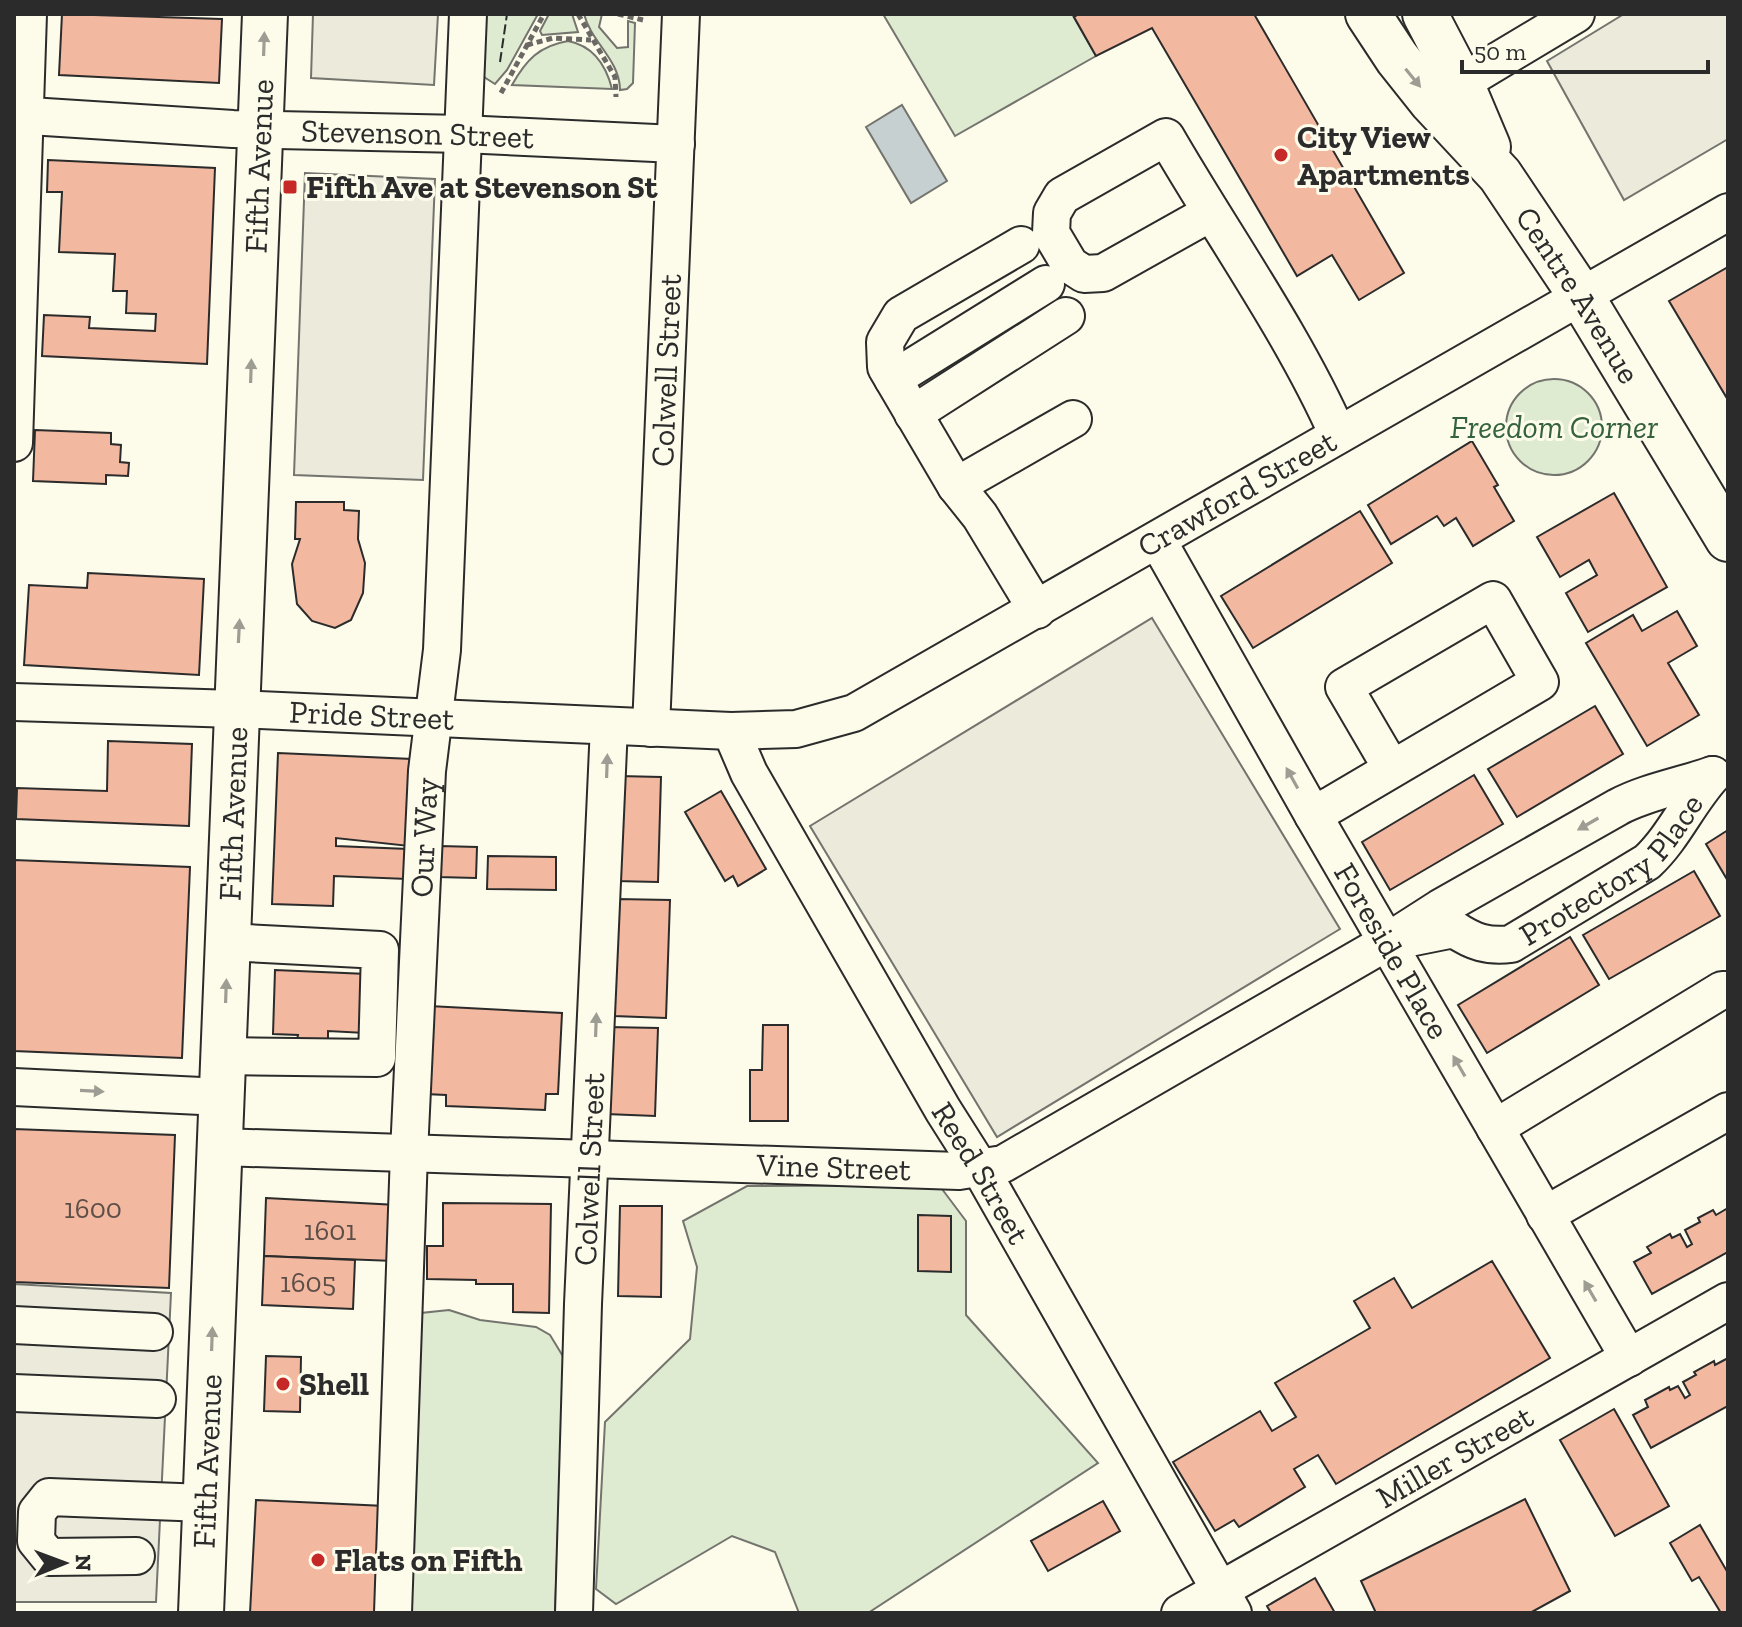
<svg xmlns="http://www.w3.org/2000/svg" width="1742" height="1627" viewBox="0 0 1742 1627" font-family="'Zilla Slab',serif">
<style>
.green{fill:#deebd1;stroke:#74746e;stroke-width:2}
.parking{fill:#eceadb;stroke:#74746e;stroke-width:2}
.water{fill:#c7d0d0;stroke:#74746e;stroke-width:2}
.building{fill:#f2b8a0;stroke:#2b2b2b;stroke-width:2}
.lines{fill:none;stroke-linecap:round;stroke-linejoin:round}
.minor-casing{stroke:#2b2b2b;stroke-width:40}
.major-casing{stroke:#2b2b2b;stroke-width:48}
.path{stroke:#6a6964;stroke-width:5;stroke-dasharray:6 4;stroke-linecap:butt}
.minor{stroke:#fdfbea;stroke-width:36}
.major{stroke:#fdfbea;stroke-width:44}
.fence{stroke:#2b2b2b;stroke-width:2;stroke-dasharray:10 4;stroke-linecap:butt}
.oneway{fill:#9e9d94}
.poi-dot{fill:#c62828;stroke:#fdfbea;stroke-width:3}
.labels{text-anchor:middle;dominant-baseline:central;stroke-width:6;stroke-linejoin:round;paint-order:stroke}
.number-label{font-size:28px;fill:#5d4e48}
.street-label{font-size:32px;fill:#2b2b2b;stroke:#fdfbea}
.poi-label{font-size:32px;font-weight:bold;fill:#2b2b2b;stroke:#fdfbea;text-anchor:start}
.park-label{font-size:32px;font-style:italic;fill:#34623c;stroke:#fdfbea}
</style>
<rect width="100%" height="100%" fill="#fdfbea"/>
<!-- green -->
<g class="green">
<polygon points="485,14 538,14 507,70 495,84 484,77"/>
<polygon points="549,14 572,14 578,32 542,35 540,31"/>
<path d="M584 14H602L599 27 617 48 628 47V21L635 23 633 83 627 89 620 90C620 60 591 42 584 14Z"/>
<polygon points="883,14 1072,14 1096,56 955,136"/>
<path d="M568 41C594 46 606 65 612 89L512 85C526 60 539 46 568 41Z"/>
<circle cx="1554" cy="427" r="48"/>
<polygon points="939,1185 966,1221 966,1315 1098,1463 868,1613 799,1613 775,1552 732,1536 616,1604 596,1589 605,1422 690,1339 697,1267 683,1221 747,1186"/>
<polygon points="449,1310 480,1320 536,1327 550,1335 564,1358 555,1613 406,1613 421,1313"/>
</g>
<!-- parking -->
<g class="parking">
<polygon points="313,14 438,14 434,85 311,78"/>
<polygon points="1624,14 1728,14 1728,139 1624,200 1547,61"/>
<polygon points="305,173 435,179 423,480 294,475"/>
<polygon points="1152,618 1340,929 997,1137 810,826"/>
<polygon points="14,1284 171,1293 156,1602 14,1602"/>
</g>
<!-- water -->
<polygon class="water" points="902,105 947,181 911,203 866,127"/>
<!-- building -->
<g class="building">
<polygon points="62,14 222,19 219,83 59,75"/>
<polygon points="1079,14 1254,14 1404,273 1359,300 1332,255 1297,276 1152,28 1096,56 1074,17"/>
<polygon points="48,160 215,168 207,364 42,356 44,315 90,317 89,328 155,331 156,314 126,313 127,291 113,291 115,254 59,252 62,192 47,192"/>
<polygon points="1728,267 1728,400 1669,301"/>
<polygon points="35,430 111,433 111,444 121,445 120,462 129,463 128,476 106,475 106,484 33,481"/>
<polygon points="1472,441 1498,485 1494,487 1514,521 1473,546 1456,518 1444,526 1437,516 1391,544 1368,505"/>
<polygon points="1614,493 1667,587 1588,632 1566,593 1597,575 1589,560 1560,577 1537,537"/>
<polygon points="296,502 344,502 344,510 359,511 358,539 365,563 363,593 351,620 335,628 312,621 297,604 292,564 300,539 295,539"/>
<polygon points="1360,511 1392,563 1253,648 1221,596"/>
<polygon points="88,573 204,579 199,675 24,665 29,585 87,588"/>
<polygon points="1677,611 1697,646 1668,663 1699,715 1647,746 1586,643 1633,615 1642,631"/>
<polygon points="1595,706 1623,754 1517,817 1488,769"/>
<polygon points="108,741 192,744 189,826 16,819 17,788 107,791"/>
<polygon points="278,753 412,759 409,846 336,838 336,846 408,849 407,879 334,876 333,906 272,904"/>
<polygon points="1474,775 1503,824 1390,890 1362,842"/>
<polygon points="619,776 661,777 658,882 616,881"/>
<polygon points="721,791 766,869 738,886 733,876 725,881 685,812"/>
<polygon points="1728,830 1728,881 1706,844"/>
<polygon points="440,846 477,847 476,878 438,877"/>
<polygon points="488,856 556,857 556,890 487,889"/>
<polygon points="14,860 190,867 182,1058 14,1051"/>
<polygon points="1694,871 1720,916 1609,979 1583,935"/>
<polygon points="617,899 670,900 666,1018 614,1016"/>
<polygon points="1570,937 1599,985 1487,1053 1458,1005"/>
<polygon points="275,970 367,974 365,1033 328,1031 328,1041 297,1040 298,1035 273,1034"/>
<polygon points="429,1006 562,1013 558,1094 546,1094 545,1110 446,1106 446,1095 425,1094"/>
<polygon points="763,1025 788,1025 788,1121 750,1121 750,1070 762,1070"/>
<polygon points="609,1027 658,1028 655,1116 606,1114"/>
<polygon points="14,1129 175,1135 169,1288 14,1282"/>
<polygon points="266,1198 397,1205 394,1261 264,1256"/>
<polygon points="443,1203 551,1204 549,1313 513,1312 513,1284 476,1284 476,1280 427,1279 427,1246 443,1246"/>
<polygon points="620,1206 662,1206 661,1297 618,1296"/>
<polygon points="1728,1208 1728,1252 1652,1294 1634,1262 1651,1253 1647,1247 1670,1234 1672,1238 1680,1234 1687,1247 1692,1244 1685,1230 1700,1222 1698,1218 1713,1210 1716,1215"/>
<polygon points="918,1215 951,1216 951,1272 918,1271"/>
<polygon points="264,1256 355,1260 353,1309 262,1305"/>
<polygon points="1492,1261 1550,1358 1336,1484 1318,1455 1294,1469 1305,1487 1239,1527 1234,1520 1215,1531 1173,1462 1260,1411 1272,1431 1296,1417 1275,1383 1370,1328 1354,1301 1394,1278 1412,1308"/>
<polygon points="266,1356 301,1357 300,1412 264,1411"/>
<polygon points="1728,1358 1728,1406 1651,1448 1633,1415 1648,1407 1645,1400 1669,1387 1670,1390 1678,1386 1685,1398 1690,1395 1683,1382 1696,1375 1694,1372 1714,1361 1715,1365"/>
<polygon points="1614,1409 1669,1506 1615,1536 1560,1440"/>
<polygon points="1525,1499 1570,1591 1530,1613 1376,1613 1361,1581"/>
<polygon points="256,1500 385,1506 380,1613 250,1613"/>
<polygon points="1103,1501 1120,1531 1048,1571 1031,1541"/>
<polygon points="1700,1525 1728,1573 1728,1613 1721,1613 1699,1577 1692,1581 1670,1543"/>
<polygon points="1315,1578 1335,1613 1271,1613 1267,1606"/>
</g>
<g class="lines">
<!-- minor casing -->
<g class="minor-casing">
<g id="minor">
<polyline points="1461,83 1576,14"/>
<path id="s1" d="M14 115 233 129 463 134 676 144"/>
<path d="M1210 213 1103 273 1084 274 1070 265 1051 233 1052 213 1062 196 1166 137C1222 234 1293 333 1338 435"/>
<polyline points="1021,245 901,315 885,342 886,367 956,486 980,516 1037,610"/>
<polyline points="893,379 1046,284"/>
<polyline points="913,414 1066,316"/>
<polyline points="14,443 28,14"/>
<polyline points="956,486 1073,419"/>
<path id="s2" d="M1158 541 1313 815 1629 1358"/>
<path id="s3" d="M14 702 235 709 731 731 796 729 854 713 1728 212"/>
<path id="s4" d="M651 728 681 14"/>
<path id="s5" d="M731 731 749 773 943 1110 981 1170 1233 1613"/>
<polyline points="1313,815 1333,804 1540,682 1493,600 1344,687 1392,769"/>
<path id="s6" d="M1404 939 1454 929C1473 942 1488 947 1511 944L1647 862C1674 837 1688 802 1713 775"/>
<polyline points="223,1056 377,1058 380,950 227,942"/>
<polyline points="14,1087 222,1097"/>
<polyline points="1495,1128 1722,990 1728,990"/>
<path id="s7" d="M220 1147 959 1171 1003 1164 1387 942 1440 908 1618 807C1646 792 1681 786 1712 775"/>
<polyline points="1545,1215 1728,1111"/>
<polyline points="14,1325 154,1332"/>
<polyline points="14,1393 157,1399"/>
<polyline points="136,1556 49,1557 36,1541 37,1512 49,1497 205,1503"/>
<path id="s8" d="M393 1613 409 1153 427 771 442 650 468 14"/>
<path id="s9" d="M574 1613 583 1304 609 726"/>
<path id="s10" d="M1180 1613 1728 1301"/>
</g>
</g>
<!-- major casing -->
<g class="major-casing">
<g id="major">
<path id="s11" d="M1368 14 1397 58 1432 102 1500 175 1581 296 1728 539"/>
<polyline points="1425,14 1461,83 1488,147"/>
<path id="s12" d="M201 1613 265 14"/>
</g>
</g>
<!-- path -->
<g class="path">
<polyline points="578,14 615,77 616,97"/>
<polyline points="618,14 643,20"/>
<polyline points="527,45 553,38 591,40"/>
<polyline points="501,93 544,14"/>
</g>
<!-- minor -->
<use href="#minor" class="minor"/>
<!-- major -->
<use href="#major" class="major"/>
<!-- fence -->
<polyline class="fence" points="500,62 507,14"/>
</g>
<!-- one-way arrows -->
<defs><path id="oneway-solid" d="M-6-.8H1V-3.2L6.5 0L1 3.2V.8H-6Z" transform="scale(2)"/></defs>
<g class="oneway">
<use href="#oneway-solid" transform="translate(264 44) rotate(-88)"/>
<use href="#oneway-solid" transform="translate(1413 78) rotate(51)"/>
<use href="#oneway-solid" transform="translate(251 371) rotate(-88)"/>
<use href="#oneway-solid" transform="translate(239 631) rotate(-87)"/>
<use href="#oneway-solid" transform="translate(607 766) rotate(-88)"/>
<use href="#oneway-solid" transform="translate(1292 778) rotate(-119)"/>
<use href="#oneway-solid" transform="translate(1588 824) rotate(150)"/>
<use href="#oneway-solid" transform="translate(226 991) rotate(-88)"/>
<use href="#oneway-solid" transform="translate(596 1025) rotate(-88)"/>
<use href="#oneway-solid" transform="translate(1459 1066) rotate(-120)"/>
<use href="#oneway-solid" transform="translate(92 1091) rotate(3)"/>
<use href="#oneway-solid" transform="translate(1590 1291) rotate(-120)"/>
<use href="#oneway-solid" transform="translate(212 1339) rotate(-88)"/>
</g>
<!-- markers -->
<g class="poi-dot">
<circle cx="1281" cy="155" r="8"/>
<rect x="282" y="179" width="16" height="16" rx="4"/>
<circle cx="283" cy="1384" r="8"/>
<circle cx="318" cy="1560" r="8"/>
</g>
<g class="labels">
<!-- number labels -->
<g class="number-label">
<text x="93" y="1208">1600</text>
<text x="330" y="1230">1601</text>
<text x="308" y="1282">1605</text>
</g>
<!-- street labels -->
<g class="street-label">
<text stroke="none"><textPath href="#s1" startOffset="404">Stevenson Street</textPath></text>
<text stroke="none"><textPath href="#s12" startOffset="1448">Fifth Avenue</textPath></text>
<text stroke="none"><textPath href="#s11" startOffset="352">Centre Avenue</textPath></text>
<text stroke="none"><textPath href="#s4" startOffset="358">Colwell Street</textPath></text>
<text stroke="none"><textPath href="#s3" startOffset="1284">Crawford Street</textPath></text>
<text stroke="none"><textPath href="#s3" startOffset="358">Pride Street</textPath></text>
<text stroke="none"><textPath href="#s12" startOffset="800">Fifth Avenue</textPath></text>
<text stroke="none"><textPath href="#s8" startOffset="776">Our Way</textPath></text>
<text stroke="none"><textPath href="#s6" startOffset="238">Protectory Place</textPath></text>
<text stroke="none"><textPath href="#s2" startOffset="472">Foreside Place</textPath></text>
<text stroke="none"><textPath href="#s7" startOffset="614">Vine Street</textPath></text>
<text stroke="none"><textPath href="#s9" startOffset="444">Colwell Street</textPath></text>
<text stroke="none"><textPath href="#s5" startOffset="508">Reed Street</textPath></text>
<text stroke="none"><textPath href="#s10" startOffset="316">Miller Street</textPath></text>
<text stroke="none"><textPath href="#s12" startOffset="152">Fifth Avenue</textPath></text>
</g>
<!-- poi labels -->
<g class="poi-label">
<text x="1297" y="137">City View<tspan x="1297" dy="37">Apartments</tspan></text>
<text x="306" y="187">Fifth Ave at Stevenson St</text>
<text x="299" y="1384">Shell</text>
<text x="334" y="1560">Flats on Fifth</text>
</g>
<!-- park labels -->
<g class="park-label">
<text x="1554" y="427">Freedom Corner</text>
</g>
</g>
<!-- border -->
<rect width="1742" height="1627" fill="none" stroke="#2b2b2b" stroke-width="32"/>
<!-- north arrow -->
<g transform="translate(64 1563) rotate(89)" stroke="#fdfbea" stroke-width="6" paint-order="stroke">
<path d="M0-6L14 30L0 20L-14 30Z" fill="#2b2b2b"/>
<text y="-12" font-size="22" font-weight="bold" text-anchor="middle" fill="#2b2b2b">N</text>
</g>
<!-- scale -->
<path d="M1462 60v12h246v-12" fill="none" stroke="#2b2b2b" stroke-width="4"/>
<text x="1474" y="60" font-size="24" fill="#2b2b2b" stroke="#fdfbea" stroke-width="6" paint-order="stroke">50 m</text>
</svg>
